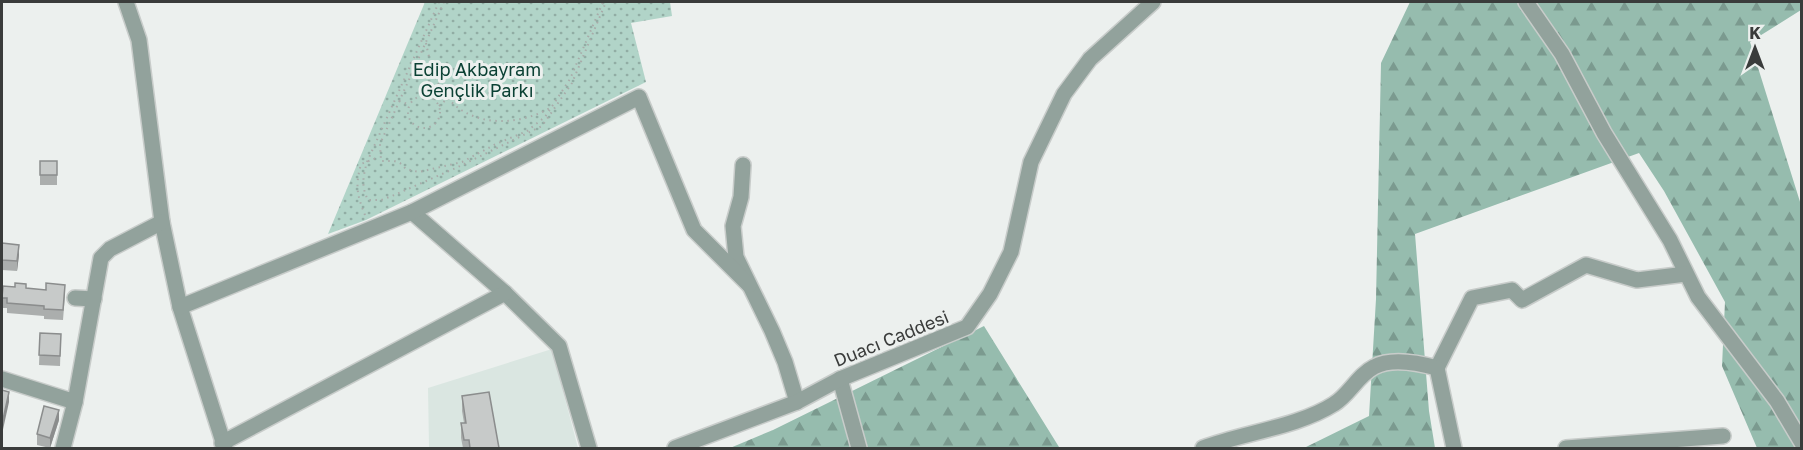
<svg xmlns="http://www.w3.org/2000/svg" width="1803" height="450" viewBox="0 0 1803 450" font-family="'Golos Text',sans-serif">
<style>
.built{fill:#dae6e1}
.forest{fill:url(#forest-firs)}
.park{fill:url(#park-dots)}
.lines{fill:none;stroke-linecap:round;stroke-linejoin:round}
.minor-casing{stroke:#c8ccca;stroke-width:18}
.path{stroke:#a8aba9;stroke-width:2;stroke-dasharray:1.5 4.5;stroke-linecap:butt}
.minor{stroke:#92a29c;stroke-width:15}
.wall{fill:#abaead}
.shaded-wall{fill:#8b8d8d}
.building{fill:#c7cac9;stroke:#8b8d8d;stroke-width:1.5}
.labels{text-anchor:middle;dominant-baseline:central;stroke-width:6;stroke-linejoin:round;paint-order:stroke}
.park-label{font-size:18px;fill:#0b4134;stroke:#ecf0ee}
.street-label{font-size:18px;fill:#3a3c3b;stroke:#ecf0ee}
</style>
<defs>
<pattern id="forest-firs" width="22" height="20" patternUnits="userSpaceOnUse" patternTransform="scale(1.5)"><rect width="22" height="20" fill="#96bcae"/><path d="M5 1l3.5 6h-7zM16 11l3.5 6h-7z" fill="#7b9a8f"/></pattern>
<pattern id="park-dots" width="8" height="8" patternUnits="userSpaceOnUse" patternTransform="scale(1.5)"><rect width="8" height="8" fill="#b1d4c8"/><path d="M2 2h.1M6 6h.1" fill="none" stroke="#91ada4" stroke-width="1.8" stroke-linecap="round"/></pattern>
</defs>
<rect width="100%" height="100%" fill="#ecf0ee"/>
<!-- built -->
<polygon class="built" points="552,349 578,448 429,448 428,388"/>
<!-- forest -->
<g class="forest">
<polygon points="1410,2 1801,2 1801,10 1750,42 1801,205 1801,448 1757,448 1722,366 1725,302 1664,191 1639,153 1415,234 1429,411 1435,448 1304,448 1369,416 1376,299 1381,63"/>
<polygon points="984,326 1059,447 1062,448 730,448 773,430"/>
</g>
<!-- park -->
<polygon class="park" points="425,2 670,2 672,16 631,23 646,82 366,220 328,234"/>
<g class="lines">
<!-- minor casing -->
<g class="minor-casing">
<g id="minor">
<polyline points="126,2 139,40 162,222 180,307 225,448"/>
<polyline points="1526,2 1562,54 1604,133 1670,240 1698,297 1777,401 1802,443"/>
<polyline points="743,165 741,197 733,226 736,257 772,331 785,362 797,402"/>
<polyline points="412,212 505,293 559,346 589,448"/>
<polyline points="75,298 94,299"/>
<polyline points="180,307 412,212 639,97 694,230 749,285"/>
<polyline points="1437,368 1472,298 1512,290 1522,300 1586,265 1637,280 1686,274"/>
<polyline points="2,379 75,402"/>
<polyline points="840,379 859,448"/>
<polyline points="222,443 505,293"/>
<polyline points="63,448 75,402 101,258 110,249 162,222"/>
<polyline points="675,448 797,402 840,379 967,327 990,294 1011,252 1031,162 1064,94 1090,59 1153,2"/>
<path d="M1203 448C1242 433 1298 427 1334 404 1349 395 1358 375 1374 367 1392 357 1419 363 1437 368L1454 448"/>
<polyline points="1566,448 1723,436"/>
</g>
</g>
<!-- path -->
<g class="path">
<path d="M439 2 367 162C363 177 361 186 368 200H381L392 196 458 167 542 126 572 83 606 2"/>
<polyline points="444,2 380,144 381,161 394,161 400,163 406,169 419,172 462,162 496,144 527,131 545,117 570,79 603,2"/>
<path d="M426 43C429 58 433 74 440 87 463 128 515 128 550 108"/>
<circle cx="424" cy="112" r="16"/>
<polyline points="399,101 410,105"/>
<polyline points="439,106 448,98"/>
<path d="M365 215C357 195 355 186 361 164L379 157"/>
</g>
<!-- minor -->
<use href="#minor" class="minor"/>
</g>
<!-- wall -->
<g class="wall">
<rect x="40" y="161" width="17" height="24"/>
<polygon points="2,243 19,255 17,271 2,270"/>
<polygon points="15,287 26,288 65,295 63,320 44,319 44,316 7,313 7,308 2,308 2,298"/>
<polygon points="40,333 61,334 60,366 39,365"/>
<polygon points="462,396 499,448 463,448 461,438 461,423 464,423 462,411"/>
<polygon points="59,420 50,448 37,445 37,434"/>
</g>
<!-- shaded-wall -->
<g class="shaded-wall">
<polygon points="19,245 19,255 17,271 17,261"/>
<polygon points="9,392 9,402 2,434 2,424"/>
<polygon points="59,410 59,420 50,448 50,438"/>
</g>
<!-- building -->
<g class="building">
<rect x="40" y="161" width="17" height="14"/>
<polygon points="2,243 19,245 17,261 2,260"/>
<polygon points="15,283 26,284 26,288 46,290 46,283 65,285 63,310 44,309 44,306 7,303 7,298 2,298 3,286 15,287"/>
<polygon points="40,333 61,334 60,356 39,355"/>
<polygon points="2,390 9,392 2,424"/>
<polygon points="489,392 499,448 470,448 469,440 464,440 461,423 466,423 462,396"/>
<polygon points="44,406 59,410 50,438 37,434"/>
</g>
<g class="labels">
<!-- park labels -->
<g class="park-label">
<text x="477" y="69">Edip Akbayram<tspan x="477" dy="21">Gençlik Parkı</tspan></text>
</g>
<!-- street labels -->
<g class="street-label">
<text transform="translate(891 338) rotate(-22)">Duacı Caddesi</text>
</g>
</g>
<!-- border -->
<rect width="1803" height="450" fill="none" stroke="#3a3c3b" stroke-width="6"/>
<!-- north arrow -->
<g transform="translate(1755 48)" stroke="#ecf0ee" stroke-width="4.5" paint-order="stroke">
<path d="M0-4.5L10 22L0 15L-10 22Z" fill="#3a3c3b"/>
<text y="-9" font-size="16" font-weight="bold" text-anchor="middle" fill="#3a3c3b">K</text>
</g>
</svg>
